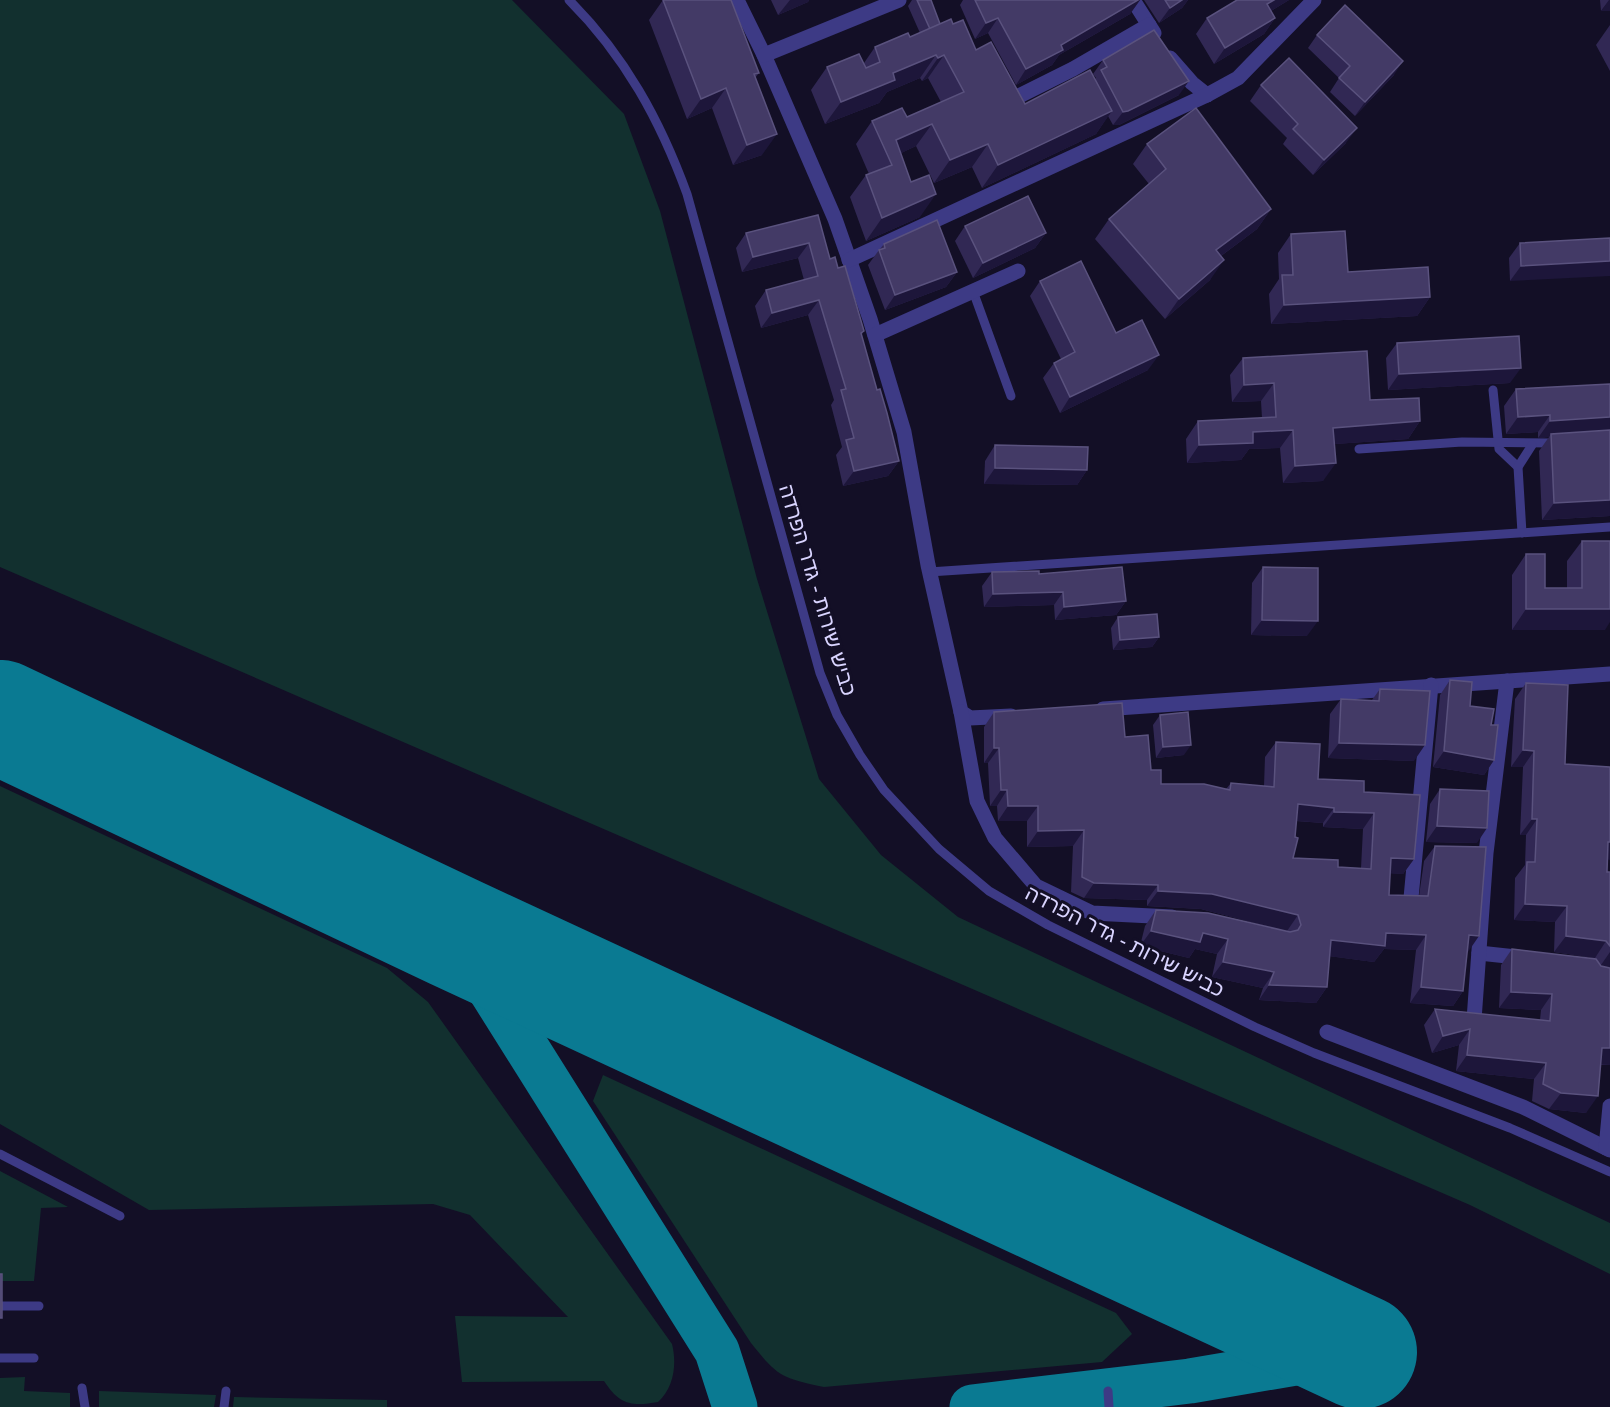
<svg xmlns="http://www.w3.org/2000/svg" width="1610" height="1407" viewBox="0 0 1610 1407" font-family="Helvetica,'Noto Sans Hebrew',sans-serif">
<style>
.green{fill:#12302f}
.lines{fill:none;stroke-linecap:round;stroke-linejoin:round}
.taxiway{stroke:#0a7a92;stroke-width:45}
.runway{stroke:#0a7a92;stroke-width:114}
.service{stroke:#3d3a85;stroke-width:9}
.minor{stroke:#3d3a85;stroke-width:15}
.wall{fill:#312854;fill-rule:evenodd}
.shaded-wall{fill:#1d163a}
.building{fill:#433a66;stroke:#5a527e;stroke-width:1.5;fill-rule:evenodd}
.labels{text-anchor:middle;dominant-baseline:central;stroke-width:6;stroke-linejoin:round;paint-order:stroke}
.street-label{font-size:21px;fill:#d9d4ff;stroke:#130f26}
</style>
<rect width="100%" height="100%" fill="#130f26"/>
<!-- green -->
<g class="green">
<polygon points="0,0 512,0 624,114 660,211 757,579 819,779 881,855 958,917 1610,1223 1610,1274 1470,1205 0,567"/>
<path d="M0 786 387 968 428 1002 672 1344C677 1364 674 1388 658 1402 631 1407 619 1404 604 1381L462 1382 455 1316 568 1317 470 1215 433 1204 149 1210 0 1124Z"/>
<path d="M603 1075 1116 1313 1132 1334 1102 1362 824 1387C782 1378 778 1377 751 1343L593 1101Z"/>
<polygon points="0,1171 68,1207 41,1208 34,1281 0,1281"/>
<polygon points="25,1377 24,1391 70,1393 70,1407 0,1407 0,1378"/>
<polygon points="99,1391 216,1395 214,1407 99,1407"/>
<polygon points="234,1397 387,1400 387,1407 233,1407"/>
</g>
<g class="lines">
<!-- taxiway -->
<g class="taxiway">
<polyline points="454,932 717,1351 735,1407"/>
<polyline points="972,1407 1190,1381 1360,1352"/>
</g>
<!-- runway -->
<polyline class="runway" points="0,717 454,932 1360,1352"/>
<!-- service -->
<g class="service">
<path d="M569 0C625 56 660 120 687 194L820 673 837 715 860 755 884 790 939 849 989 891 1048 925 1255 1027 1314 1053 1510 1128 1610 1172"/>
<polyline points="973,291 1011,396"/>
<polyline points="1493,390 1499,449 1518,467"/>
<polyline points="1359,449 1462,442 1554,443"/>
<polyline points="1522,533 1518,467 1532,445"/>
<polyline points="929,572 1610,527"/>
<polyline points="0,1154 120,1216"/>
<polyline points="0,1306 39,1306"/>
<polyline points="0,1358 34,1358"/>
<polyline points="82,1388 85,1407"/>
<polyline points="1108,1391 1109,1407"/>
<polyline points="224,1407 226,1391"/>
</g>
<!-- minor -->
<g class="minor">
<polyline points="737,0 764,55 835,219 870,319 904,432 928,565 961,712 970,718 1011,716"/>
<polyline points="1133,0 1154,33"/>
<polyline points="764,55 899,0"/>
<polyline points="1170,58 1192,83 1207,95"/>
<polyline points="1007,102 1073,69 1149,25"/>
<polyline points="849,260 1207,95 1238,78 1314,0"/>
<polyline points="875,335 1018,271"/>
<polyline points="1103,709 1610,674"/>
<polyline points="961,712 977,801 995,838 1036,886 1092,913 1172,917"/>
<polyline points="1411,898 1431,685"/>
<polyline points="1479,953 1526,958"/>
<polyline points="1474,1020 1486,853 1507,681"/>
<polyline points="1327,1032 1523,1107 1610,1150"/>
<polyline points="1606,1148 1610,1106"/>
</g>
</g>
<!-- wall -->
<g class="wall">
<polygon points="663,0 759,73 755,78 762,155 733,165 712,108 687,119 649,20"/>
<polygon points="771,0 809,0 808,2 778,15"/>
<polygon points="912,0 931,0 940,24 953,24 1025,104 1095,79 1096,78 1093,74 1103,60 1179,95 1119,125 1113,125 1108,116 1096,134 982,188 972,167 934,183 916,146 901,153 920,217 866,241 850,197 866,175 869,174 856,144 872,121 907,117 941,102 928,78 922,81 920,78 887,92 879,103 825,124 811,90 827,67 864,63 875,47 910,37 920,33 908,6"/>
<polygon points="963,0 1140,0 1130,14 1059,55 1052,65 1016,85 988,33 975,39 960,5"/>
<polygon points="1144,0 1188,0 1182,8 1159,23"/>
<polygon points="1237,0 1289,0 1271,11 1275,18 1264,34 1214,64 1196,34 1207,18"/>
<polygon points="1600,0 1610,0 1601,11"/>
<polygon points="1610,25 1610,71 1596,45"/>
<polygon points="1317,35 1394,75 1355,116 1330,92 1339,78 1308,48"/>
<polygon points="1261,85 1346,143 1313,175 1283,144 1287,138 1250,101"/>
<polygon points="1147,144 1271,209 1257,229 1221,256 1210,280 1165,319 1095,239 1109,219 1149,184 1133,164"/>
<polygon points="818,215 830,259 838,268 864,331 861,336 899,461 888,476 843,486 836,455 842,447 831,405 834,400 808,315 761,328 755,306 766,290 804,280 798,258 742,272 736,248 746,233"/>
<polygon points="965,226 1046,233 1035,248 973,278 955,241"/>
<polygon points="1291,234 1348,272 1430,297 1417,316 1271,324 1269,294 1279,279 1278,253"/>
<polygon points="1610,238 1510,281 1509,258 1520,243"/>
<polygon points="884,244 957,272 946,287 885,310 868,265 879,250 880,249"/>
<polygon points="1040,281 1116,333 1148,370 1060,413 1043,378 1054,363 1061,359 1030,296"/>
<polygon points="1397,343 1510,383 1388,390 1386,358"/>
<polygon points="1243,358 1370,400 1420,421 1408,439 1334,444 1323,481 1283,483 1280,448 1249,449 1241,460 1187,463 1186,439 1198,421 1262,418 1261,401 1232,402 1230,375"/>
<polygon points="1610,384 1610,516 1542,520 1539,451 1549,437 1538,438 1538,432 1506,434 1504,406 1516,389"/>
<polygon points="995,445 1087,470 1077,485 984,484 985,461"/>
<polygon points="1582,541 1605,630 1512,630 1512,575 1526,554 1545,588 1567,588 1567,561"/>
<polygon points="1263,567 1307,636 1251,635 1252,583"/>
<polygon points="992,572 1039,574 1126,601 1116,615 1055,620 1054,605 984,607 982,586"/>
<polygon points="1118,617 1159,637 1152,647 1113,650 1111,628"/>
<polygon points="1450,680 1470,706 1491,725 1494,760 1484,775 1433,767 1440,695"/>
<polygon points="1526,683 1565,764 1607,859 1607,872 1610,872 1610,968 1601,965 1595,958 1554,952 1555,922 1514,920 1515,878 1525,865 1526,835 1520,835 1523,767 1511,767 1515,699"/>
<polygon points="1380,689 1414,761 1328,758 1330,714 1341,699 1372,700"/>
<path d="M994 712 1125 737 1161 784 1226 789 1231 783 1264 786 1265 757 1276 742 1318 779 1364 792 1414 859 1403 874 1390 873 1389 895 1419 896 1424 861 1435 846 1468 952 1467 951 1463 991 1453 1006 1410 1003 1416 950 1384 949 1374 962 1329 956 1327 987 1316 1003 1259 1000 1263 988 1212 977 1217 954 1195 949 1189 958 1140 946 1145 926 1156 910 1288 932 1287 931 1201 909 1147 906V900L1084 898 1071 892 1073 846 1027 847V821H998L997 806H990L988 763H984V727ZM1296 821 1323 823V827L1363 829 1361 868 1338 867 1293 858Z"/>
<polygon points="1160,715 1184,755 1156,758 1153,725"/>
<polygon points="1440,789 1477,843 1426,842 1430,804"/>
<polygon points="1512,949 1610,968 1610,1065 1600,1065 1586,1113 1549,1109 1532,1101 1534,1079 1456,1071 1459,1045 1432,1053 1424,1025 1435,1009 1540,1020 1541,1010 1499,1008 1501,965"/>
</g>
<!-- shaded-wall -->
<g class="shaded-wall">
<polygon points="790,0 809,0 808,2 778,15"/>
<polygon points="1138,0 1140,0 1130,14 1059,55 1052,65 1016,85 1026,69 1061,45"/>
<polygon points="1182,0 1188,0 1182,8 1159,23 1170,8"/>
<polygon points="1274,0 1289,0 1256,20 1267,4"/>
<polygon points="1609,0 1610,0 1610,11 1601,11"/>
<polygon points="998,18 988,33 975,39 986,23"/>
<polygon points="1275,18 1264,34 1214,64 1225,48"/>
<polygon points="936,55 920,78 887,92 879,103 825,124 841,102 893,73"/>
<polygon points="944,55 928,78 922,81 938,58"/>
<polygon points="1403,61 1394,75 1355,116 1365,102"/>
<polygon points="1189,81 1179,95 1119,125 1113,125 1123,112"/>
<polygon points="726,88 712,108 687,119 701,99"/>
<polygon points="1112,111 1096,134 982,188 998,165"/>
<polygon points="932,124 916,146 889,159 896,140"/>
<polygon points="1357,128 1346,143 1313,175 1324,160"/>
<polygon points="777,134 762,155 733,165 747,145"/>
<polygon points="988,144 972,167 934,183 950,160"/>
<polygon points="936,194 920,217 866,241 882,218"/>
<polygon points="1271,209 1257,229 1202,270 1216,250"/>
<polygon points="1046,233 1035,248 973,278 983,263"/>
<polygon points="809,243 798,258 742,272 753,257"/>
<polygon points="1224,260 1210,280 1165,319 1179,299"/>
<polygon points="1610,261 1610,276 1510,281 1521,266"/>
<polygon points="957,272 946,287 885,310 895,295"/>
<polygon points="1430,297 1417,316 1271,324 1284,305"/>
<polygon points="819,300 808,315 761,328 772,313"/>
<polygon points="1159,355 1148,370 1060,413 1070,397"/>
<polygon points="1521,368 1510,383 1388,390 1399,374"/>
<polygon points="1274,383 1261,401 1232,402 1244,385"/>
<polygon points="1550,415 1538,432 1506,434 1518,417"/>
<polygon points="1610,417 1610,433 1551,434 1549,437 1538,438 1550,421"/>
<polygon points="1420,421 1408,439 1321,445 1333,428"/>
<polygon points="1293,430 1280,448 1249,449 1241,460 1187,463 1199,445 1253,432"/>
<polygon points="899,461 888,476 843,486 854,471"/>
<polygon points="1336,463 1323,481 1283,483 1295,466"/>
<polygon points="995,468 1087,470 1077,485 984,484"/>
<polygon points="1610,500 1610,516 1542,520 1554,503"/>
<polygon points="1063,592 1054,605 984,607 993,594"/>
<polygon points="1126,601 1116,615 1055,620 1064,607"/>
<polygon points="1526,609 1610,609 1610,622 1605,630 1512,630"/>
<polygon points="1262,620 1318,621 1307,636 1251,635"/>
<polygon points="1159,637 1152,647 1113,650 1120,640"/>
<polygon points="1339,743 1425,745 1414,761 1328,758"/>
<polygon points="1191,745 1184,755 1156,758 1163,747"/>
<polygon points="994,748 999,748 988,763 984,763"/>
<polygon points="1523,750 1534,751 1523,767 1511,767"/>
<polygon points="1444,751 1494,760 1484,775 1433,767"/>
<polygon points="1001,790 1007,790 997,806 990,806"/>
<polygon points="1298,804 1334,808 1323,823 1287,820"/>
<polygon points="1008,806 1038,806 1027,821 998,821"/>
<polygon points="1334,812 1374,813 1363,829 1323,827"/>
<polygon points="1532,819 1537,819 1526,835 1520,835"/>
<polygon points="1437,826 1487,828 1477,843 1426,842"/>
<polygon points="1084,830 1073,846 1027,847 1038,831"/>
<polygon points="1608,842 1610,842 1610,860 1597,858"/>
<polygon points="1391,858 1414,859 1403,874 1380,873"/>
<polygon points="1094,883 1158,885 1147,900 1084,898"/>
<polygon points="1158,891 1212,894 1298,915 1287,931 1201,909 1147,906"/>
<polygon points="1525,904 1567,906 1555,922 1514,920"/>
<polygon points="1151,931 1203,933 1228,939 1217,954 1195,949 1189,958 1140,946"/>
<polygon points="1386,933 1426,935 1416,950 1384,949 1374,962 1320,955 1331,940"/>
<polygon points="1469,935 1479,936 1468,952 1458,950"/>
<polygon points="1566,936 1606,941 1595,958 1554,952"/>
<polygon points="1610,952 1610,968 1601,965"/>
<polygon points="1223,962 1274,972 1263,988 1212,977"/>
<polygon points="1269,985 1327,987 1316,1003 1259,1000"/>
<polygon points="1421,987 1463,991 1453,1006 1410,1003"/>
<polygon points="1511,992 1552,994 1541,1010 1499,1008"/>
<polygon points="1470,1029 1459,1045 1432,1053 1443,1036"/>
<polygon points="1602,1048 1610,1048 1610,1065 1590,1064"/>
<polygon points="1467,1055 1546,1063 1534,1079 1456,1071"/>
<polygon points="1561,1093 1598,1096 1586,1113 1549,1109"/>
</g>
<!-- building -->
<g class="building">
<polygon points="663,0 731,0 759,73 754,74 777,134 747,145 726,88 701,99"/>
<polygon points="917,0 931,0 940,24 930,29"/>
<polygon points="975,0 1138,0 1061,45 1063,50 1026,69 998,18 986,23"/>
<polygon points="1165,0 1182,0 1170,8"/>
<polygon points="1237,0 1274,0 1267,4 1275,18 1225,48 1207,18"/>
<polygon points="1345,5 1403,61 1365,102 1339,78 1350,66 1317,35"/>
<polygon points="951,19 953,24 963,20 976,50 991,42 1025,104 1090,70 1112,111 998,165 988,144 950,160 932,124 896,140 911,182 929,175 936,194 882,218 866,175 892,165 872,121 902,108 907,117 964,92 944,55 938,58 936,55 893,73 895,80 841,102 827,67 859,54 866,68 880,62 875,47 908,33 910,37"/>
<polygon points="1154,30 1189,81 1128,111 1123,112 1101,70 1107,67 1103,60"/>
<polygon points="1289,58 1357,128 1324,160 1293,129 1298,124 1261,85"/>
<polygon points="1196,108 1271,209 1216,250 1224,260 1179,299 1109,219 1166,169 1147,144"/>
<polygon points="1028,196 1046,233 983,263 965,226"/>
<polygon points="818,215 830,259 835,257 838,268 845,266 864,331 861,333 877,390 880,389 887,413 899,461 854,471 846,440 854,438 841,390 846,389 819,300 772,313 766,290 818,276 809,243 753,257 746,233"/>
<polygon points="937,220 957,272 895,295 879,250 885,248 884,244"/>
<polygon points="1345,231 1348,272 1428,267 1430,297 1284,305 1282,275 1293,275 1291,234"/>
<polygon points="1610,238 1610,261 1521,266 1520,243"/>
<polygon points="1081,261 1116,333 1142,320 1159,355 1070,397 1054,363 1075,352 1040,281"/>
<polygon points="1519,336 1521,368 1399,374 1397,343"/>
<polygon points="1367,351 1370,400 1419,398 1420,421 1333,428 1336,463 1295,466 1293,430 1253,432 1253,443 1199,445 1198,421 1276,417 1274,383 1244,385 1243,358"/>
<polygon points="1610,384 1610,417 1550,421 1550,415 1518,417 1516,389"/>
<polygon points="1610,430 1610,500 1554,503 1551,434"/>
<polygon points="995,445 1088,447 1087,470 995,468"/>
<polygon points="1582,541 1610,541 1610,609 1526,609 1526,554 1545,554 1545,588 1582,588"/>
<polygon points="1122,567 1126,601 1064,607 1063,592 993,594 992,572 1039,571 1039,574"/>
<polygon points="1263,567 1318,568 1318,621 1262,620"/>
<polygon points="1157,614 1159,637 1120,640 1118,617"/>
<polygon points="1450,680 1472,682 1470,706 1494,709 1491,725 1498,725 1494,760 1444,751"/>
<polygon points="1526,683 1568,685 1565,764 1610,767 1610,842 1608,842 1607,872 1610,872 1610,946 1606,941 1566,936 1567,906 1525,904 1527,862 1535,862 1537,819 1532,819 1534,751 1523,750"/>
<polygon points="1380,689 1430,691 1425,745 1339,743 1341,699 1379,701"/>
<path d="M1122 703 1125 737 1148 735 1151 770H1161V784H1204L1230 790 1231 783 1274 787 1276 742 1320 744 1318 779 1364 781V792L1420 795 1414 859 1391 858 1389 895 1428 896 1435 846 1486 847 1479 936 1469 935 1463 991 1421 987 1426 935 1386 933 1385 946 1331 940 1327 987 1269 985 1274 972 1223 962 1228 939 1203 933 1200 942 1151 931 1156 910 1208 913 1290 932 1298 930 1301 925 1298 915 1212 894 1158 891V885L1094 883 1082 877 1084 830 1038 831V806H1008L1007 790H1001L999 748H994V712ZM1298 804 1334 808V812L1374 813 1371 869 1338 867V860L1293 858 1298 838 1295 837Z"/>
<polygon points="1188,712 1191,745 1163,747 1160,715"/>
<polygon points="1440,789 1489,791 1487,828 1437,826"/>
<polygon points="1512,949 1596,959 1601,966 1610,968 1610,1048 1602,1048 1598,1096 1561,1093 1543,1084 1546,1063 1467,1055 1470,1029 1443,1036 1435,1009 1550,1021 1552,994 1511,992"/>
<rect x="0" y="1274" width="2" height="44"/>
</g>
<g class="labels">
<!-- street labels -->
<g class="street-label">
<text transform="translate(818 590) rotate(73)">כביש שירות - גדר הפרדה</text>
<text transform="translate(1125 941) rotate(27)">כביש שירות - גדר הפרדה</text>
</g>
</g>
</svg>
